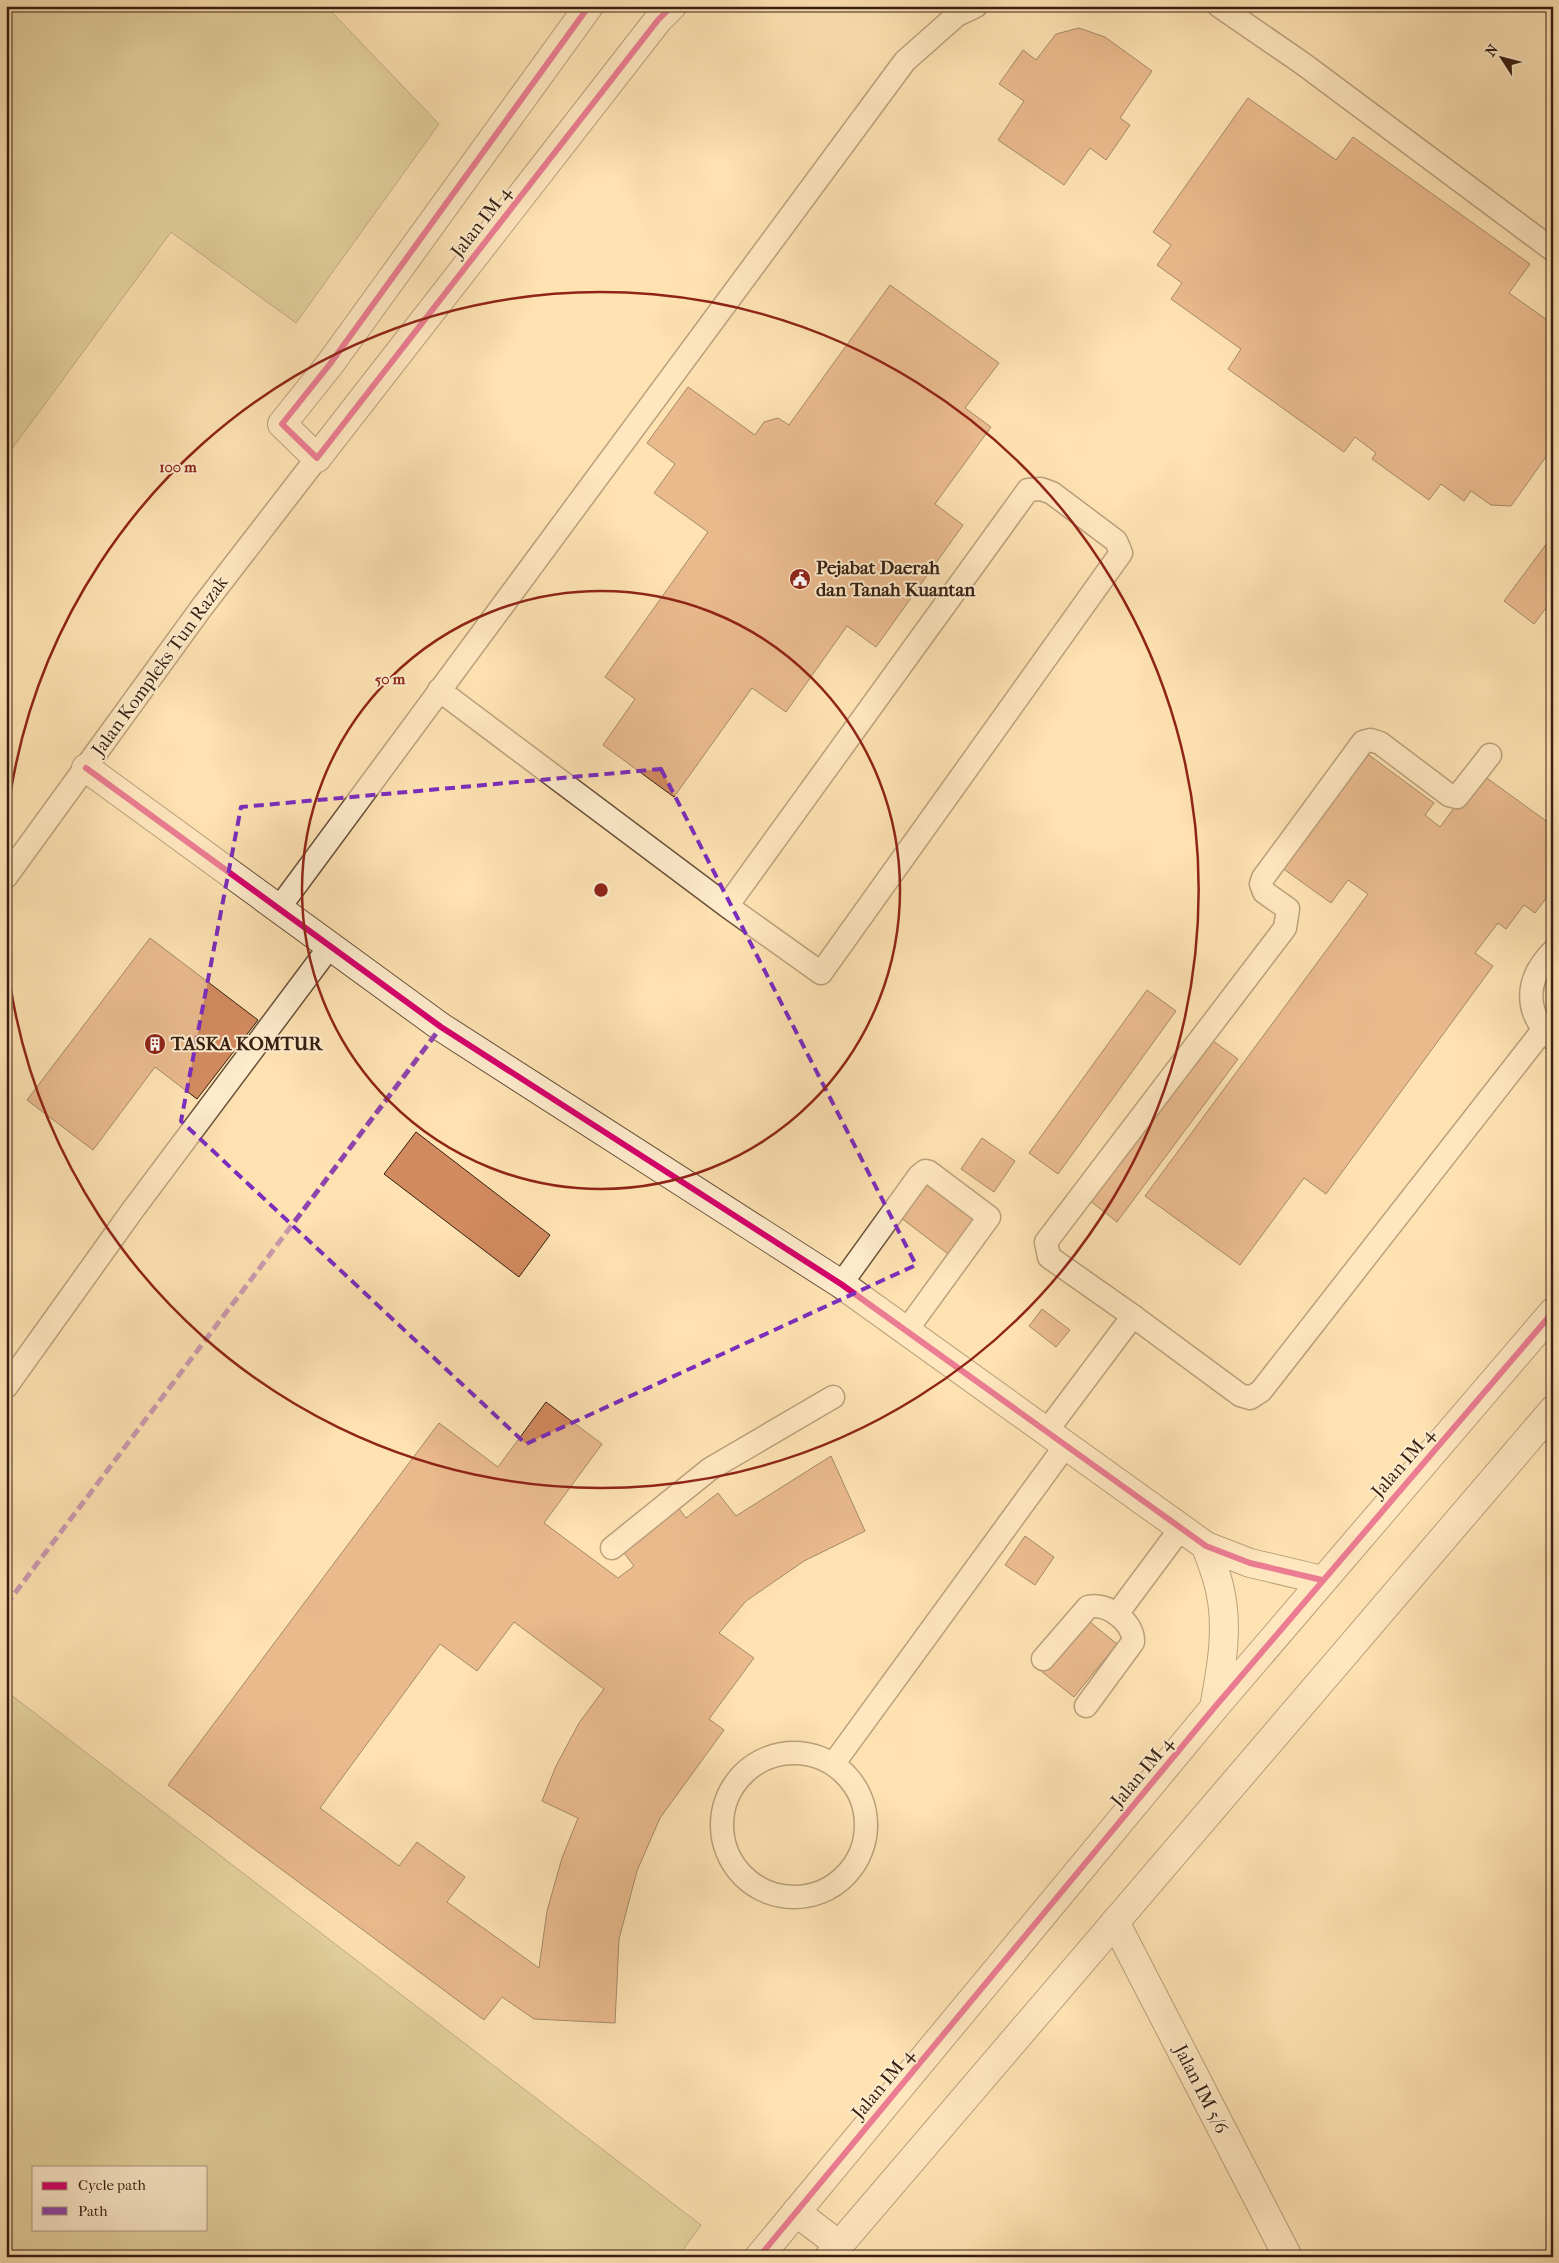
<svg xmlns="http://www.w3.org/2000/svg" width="1559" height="2263" viewBox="0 0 1559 2263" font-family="'IM FELL French Canon',serif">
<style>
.green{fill:#c8c087;stroke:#80704c;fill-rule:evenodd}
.building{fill:#d28a5f;stroke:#371f12;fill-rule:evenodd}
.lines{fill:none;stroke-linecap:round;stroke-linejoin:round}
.service-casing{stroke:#69503a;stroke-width:25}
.minor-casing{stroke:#69503a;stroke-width:30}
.tertiary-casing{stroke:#69503a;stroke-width:30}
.service{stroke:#feeccd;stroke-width:22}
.minor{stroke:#feeccd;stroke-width:28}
.tertiary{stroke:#feeccd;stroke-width:28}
.quiet{stroke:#8e44ad;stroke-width:5;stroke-dasharray:10 5;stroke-linecap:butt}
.cycleway-casing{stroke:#feeccd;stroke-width:9}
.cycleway{stroke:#d6006c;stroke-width:6}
.marked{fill:none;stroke:#7b2cbf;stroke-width:4;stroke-dasharray:10 6;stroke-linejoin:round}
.ring{fill:none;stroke:#8f2418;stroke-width:2.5}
.labels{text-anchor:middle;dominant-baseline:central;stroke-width:4;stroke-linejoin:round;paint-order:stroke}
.street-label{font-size:19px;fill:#371f12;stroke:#feeccd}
.poi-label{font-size:19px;font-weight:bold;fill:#371f12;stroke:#feeccd;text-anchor:start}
.centre{fill:#8f2418;stroke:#feeccd;stroke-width:2.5}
.ring-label{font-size:15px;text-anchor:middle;font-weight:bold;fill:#8f2418;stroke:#feeccd;stroke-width:4;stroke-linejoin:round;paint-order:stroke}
</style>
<rect width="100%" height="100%" fill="#fee2b2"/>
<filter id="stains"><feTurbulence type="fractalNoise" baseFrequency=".004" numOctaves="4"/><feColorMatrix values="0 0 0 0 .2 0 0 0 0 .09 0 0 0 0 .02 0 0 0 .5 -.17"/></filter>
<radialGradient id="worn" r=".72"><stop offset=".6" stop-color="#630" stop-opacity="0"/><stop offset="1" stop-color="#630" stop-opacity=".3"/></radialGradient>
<!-- green -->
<g class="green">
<polygon points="6,6 326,6 439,124 296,323 171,232 6,457"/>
<path d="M6 1691 701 2225 678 2257H6ZM34 2167H206V2229H34Z"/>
</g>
<!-- building -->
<g class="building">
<polygon points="1079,28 1105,37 1152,71 1120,118 1130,125 1106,160 1090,148 1064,185 998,140 1024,101 999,84 1023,50 1036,60 1056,34"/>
<polygon points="1248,98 1336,160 1353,137 1530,264 1509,293 1553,324 1553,447 1511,506 1491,505 1471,491 1464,501 1441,484 1429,500 1372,459 1376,453 1355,437 1344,452 1228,369 1241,349 1171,299 1182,283 1157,265 1171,245 1153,232"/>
<polygon points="890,285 999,363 965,408 991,427 935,504 963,525 876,647 847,626 786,712 752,688 674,797 603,745 635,699 605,677 708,532 654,493 675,464 647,443 688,387 755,435 764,422 778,418 789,425"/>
<polygon points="1553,535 1553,599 1534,624 1504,601"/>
<polygon points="1362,750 1434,803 1425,815 1440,827 1480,773 1553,826 1553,889 1535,913 1524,905 1506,929 1498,923 1475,953 1493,966 1326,1194 1304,1178 1240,1265 1145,1196 1368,894 1348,880 1331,903 1278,865"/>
<polygon points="150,938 258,1020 197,1099 155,1067 93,1150 27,1100"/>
<polygon points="1147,990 1176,1011 1058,1174 1029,1153"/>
<polygon points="1209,1038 1238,1059 1117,1222 1089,1200"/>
<polygon points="416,1132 550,1235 519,1277 384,1174"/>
<polygon points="982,1138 1015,1161 994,1192 961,1169"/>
<polygon points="921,1179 982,1225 956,1260 896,1214"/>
<polygon points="1042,1309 1070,1330 1056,1347 1029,1326"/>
<path d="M546 1402 602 1444 544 1523 618 1578 634 1566 621 1549 677 1506 686 1518 718 1493 736 1516 831 1456 865 1531 804 1561 746 1601 719 1633 754 1658 709 1719 724 1730 660 1818 637 1871 619 1939 615 2023 534 2019 502 1997 484 2020 168 1785 439 1423 498 1467ZM514 1622 604 1689 579 1723 556 1766 542 1801 578 1818 562 1858 547 1911 539 1968 447 1902 465 1877 417 1842 399 1866 320 1808 440 1644 477 1671Z"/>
<polygon points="1025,1536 1054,1557 1035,1585 1005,1565"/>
<polygon points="1085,1618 1117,1644 1074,1697 1041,1671"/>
</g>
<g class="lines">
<!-- service casing -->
<g class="service-casing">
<g id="service">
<polyline points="1219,6 1302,63 1553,250"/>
<polyline points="439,690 727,906 821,973 1121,553 1116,541 1052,493 1041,489 1028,490 727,906"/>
<polyline points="6,877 202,607 317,458"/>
<polyline points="279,908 905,61 957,15 976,6"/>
<path d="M1553 951C1525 979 1523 1012 1553 1039"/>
<polyline points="841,1284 919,1176 925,1171 929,1172 989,1217 906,1331"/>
<polyline points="1133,1316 1240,1395 1250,1398 1261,1391 1543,1030"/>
<polyline points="6,1387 132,1211 331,945"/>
<polyline points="1046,1432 1133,1316 1049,1257 1046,1242 1285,928 1288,909 1264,892 1261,884 1263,878 1363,742 1371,740 1380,743 1449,795 1457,797 1490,755"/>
<polyline points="612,1548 710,1469 833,1397"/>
<polyline points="1117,1614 1181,1528"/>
<path d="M1043 1659 1088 1607C1107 1602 1134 1622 1133 1642L1086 1706"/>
<circle cx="794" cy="1825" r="72"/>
<polyline points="834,1763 1066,1445"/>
</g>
</g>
<!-- minor casing -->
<g class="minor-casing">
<g id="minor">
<polyline points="86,768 441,1027 841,1284 1206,1546 1250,1563 1322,1580"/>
<path d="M1206 1546C1211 1561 1217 1575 1220 1590 1229 1630 1221 1669 1214 1708"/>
<polyline points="1115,1922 1288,2257"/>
</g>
</g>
<!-- tertiary casing -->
<g class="tertiary-casing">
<g id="tertiary">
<polyline points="589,6 330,364 282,424 317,458 658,20 672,6"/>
<polyline points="796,2212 839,2245"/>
<polyline points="759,2257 1214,1708 1553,1312"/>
<polyline points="829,2257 1553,1410"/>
</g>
</g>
<!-- service -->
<use href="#service" class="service"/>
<!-- minor -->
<use href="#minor" class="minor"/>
<!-- tertiary -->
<use href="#tertiary" class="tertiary"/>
<!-- quiet -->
<polyline class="quiet" points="6,1605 441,1027"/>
<!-- cycleway casing -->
<g class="cycleway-casing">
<g id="cycleway">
<polyline points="589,6 330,364 282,424 317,458 658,20 672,6"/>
<polyline points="86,768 441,1027 841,1284 1206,1546 1250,1563 1322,1580"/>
<polyline points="759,2257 1214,1708 1553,1312"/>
</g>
</g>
<!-- cycleway -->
<use href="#cycleway" class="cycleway"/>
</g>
<!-- marked area -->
<path d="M0 0H1559V2263H0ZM661 769 916 1265 526 1444 181 1121 241 807Z" fill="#fee2b2" fill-opacity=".55" fill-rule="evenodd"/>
<path class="marked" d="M661 769 916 1265 526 1444 181 1121 241 807Z"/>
<!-- distance rings -->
<g class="ring">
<circle cx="601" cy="890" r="299"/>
<path d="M6 827A598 598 0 1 1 6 953"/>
</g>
<!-- icons -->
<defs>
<g id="civic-disc" transform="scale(1.125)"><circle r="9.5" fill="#8f2418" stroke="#feeccd"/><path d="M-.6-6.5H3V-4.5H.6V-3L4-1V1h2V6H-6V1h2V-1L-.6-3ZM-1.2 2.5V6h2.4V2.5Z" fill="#fff"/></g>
<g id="building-disc" transform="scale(1.125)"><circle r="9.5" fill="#8f2418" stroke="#feeccd"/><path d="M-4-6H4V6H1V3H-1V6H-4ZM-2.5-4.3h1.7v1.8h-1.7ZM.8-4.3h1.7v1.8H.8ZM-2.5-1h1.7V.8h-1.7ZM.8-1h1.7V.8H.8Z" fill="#fff"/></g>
</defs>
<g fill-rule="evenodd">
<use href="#civic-disc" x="800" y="579"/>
<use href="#building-disc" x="155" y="1044"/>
</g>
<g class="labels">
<!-- street labels -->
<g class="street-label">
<text transform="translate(481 222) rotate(-52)">Jalan IM 4</text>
<text transform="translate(160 666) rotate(-54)">Jalan Kompleks Tun Razak</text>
<text transform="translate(1403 1463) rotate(-49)">Jalan IM 4</text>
<text transform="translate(1142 1772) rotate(-50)">Jalan IM 4</text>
<text transform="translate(883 2084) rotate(-50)">Jalan IM 4</text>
<text transform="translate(1201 2089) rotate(63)">Jalan IM 5/6</text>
</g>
<!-- poi labels -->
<g class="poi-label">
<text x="816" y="568">Pejabat Daerah<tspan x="816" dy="22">dan Tanah Kuantan</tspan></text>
<text x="171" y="1044">TASKA KOMTUR</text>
</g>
</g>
<circle cx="601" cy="890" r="8" class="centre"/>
<g class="ring-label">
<text x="178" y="472">100 m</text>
<text x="390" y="684">50 m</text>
</g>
<!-- margin -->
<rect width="1559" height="2263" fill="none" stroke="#fee2b2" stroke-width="25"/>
<rect x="8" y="8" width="1544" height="2248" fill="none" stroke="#371f12" stroke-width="2.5"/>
<rect x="12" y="12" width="1534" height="2238" fill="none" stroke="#371f12"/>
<!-- legend -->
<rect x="32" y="2166" width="175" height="65" fill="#feeccd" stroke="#ae9a82"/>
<rect x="42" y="2182" width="25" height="8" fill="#d6006c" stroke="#ae9a82"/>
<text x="78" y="2190" font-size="15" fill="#371f12">Cycle path</text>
<rect x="42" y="2207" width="25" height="8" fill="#8e44ad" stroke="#ae9a82"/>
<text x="78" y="2216" font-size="15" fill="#371f12">Path</text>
<!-- north arrow -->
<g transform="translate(1502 58) rotate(306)" stroke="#feeccd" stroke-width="4" paint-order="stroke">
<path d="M0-4L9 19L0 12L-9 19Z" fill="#371f12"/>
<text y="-8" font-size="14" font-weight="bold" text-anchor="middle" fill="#371f12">N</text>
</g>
<rect width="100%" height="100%" filter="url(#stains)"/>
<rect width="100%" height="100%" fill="url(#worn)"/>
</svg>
